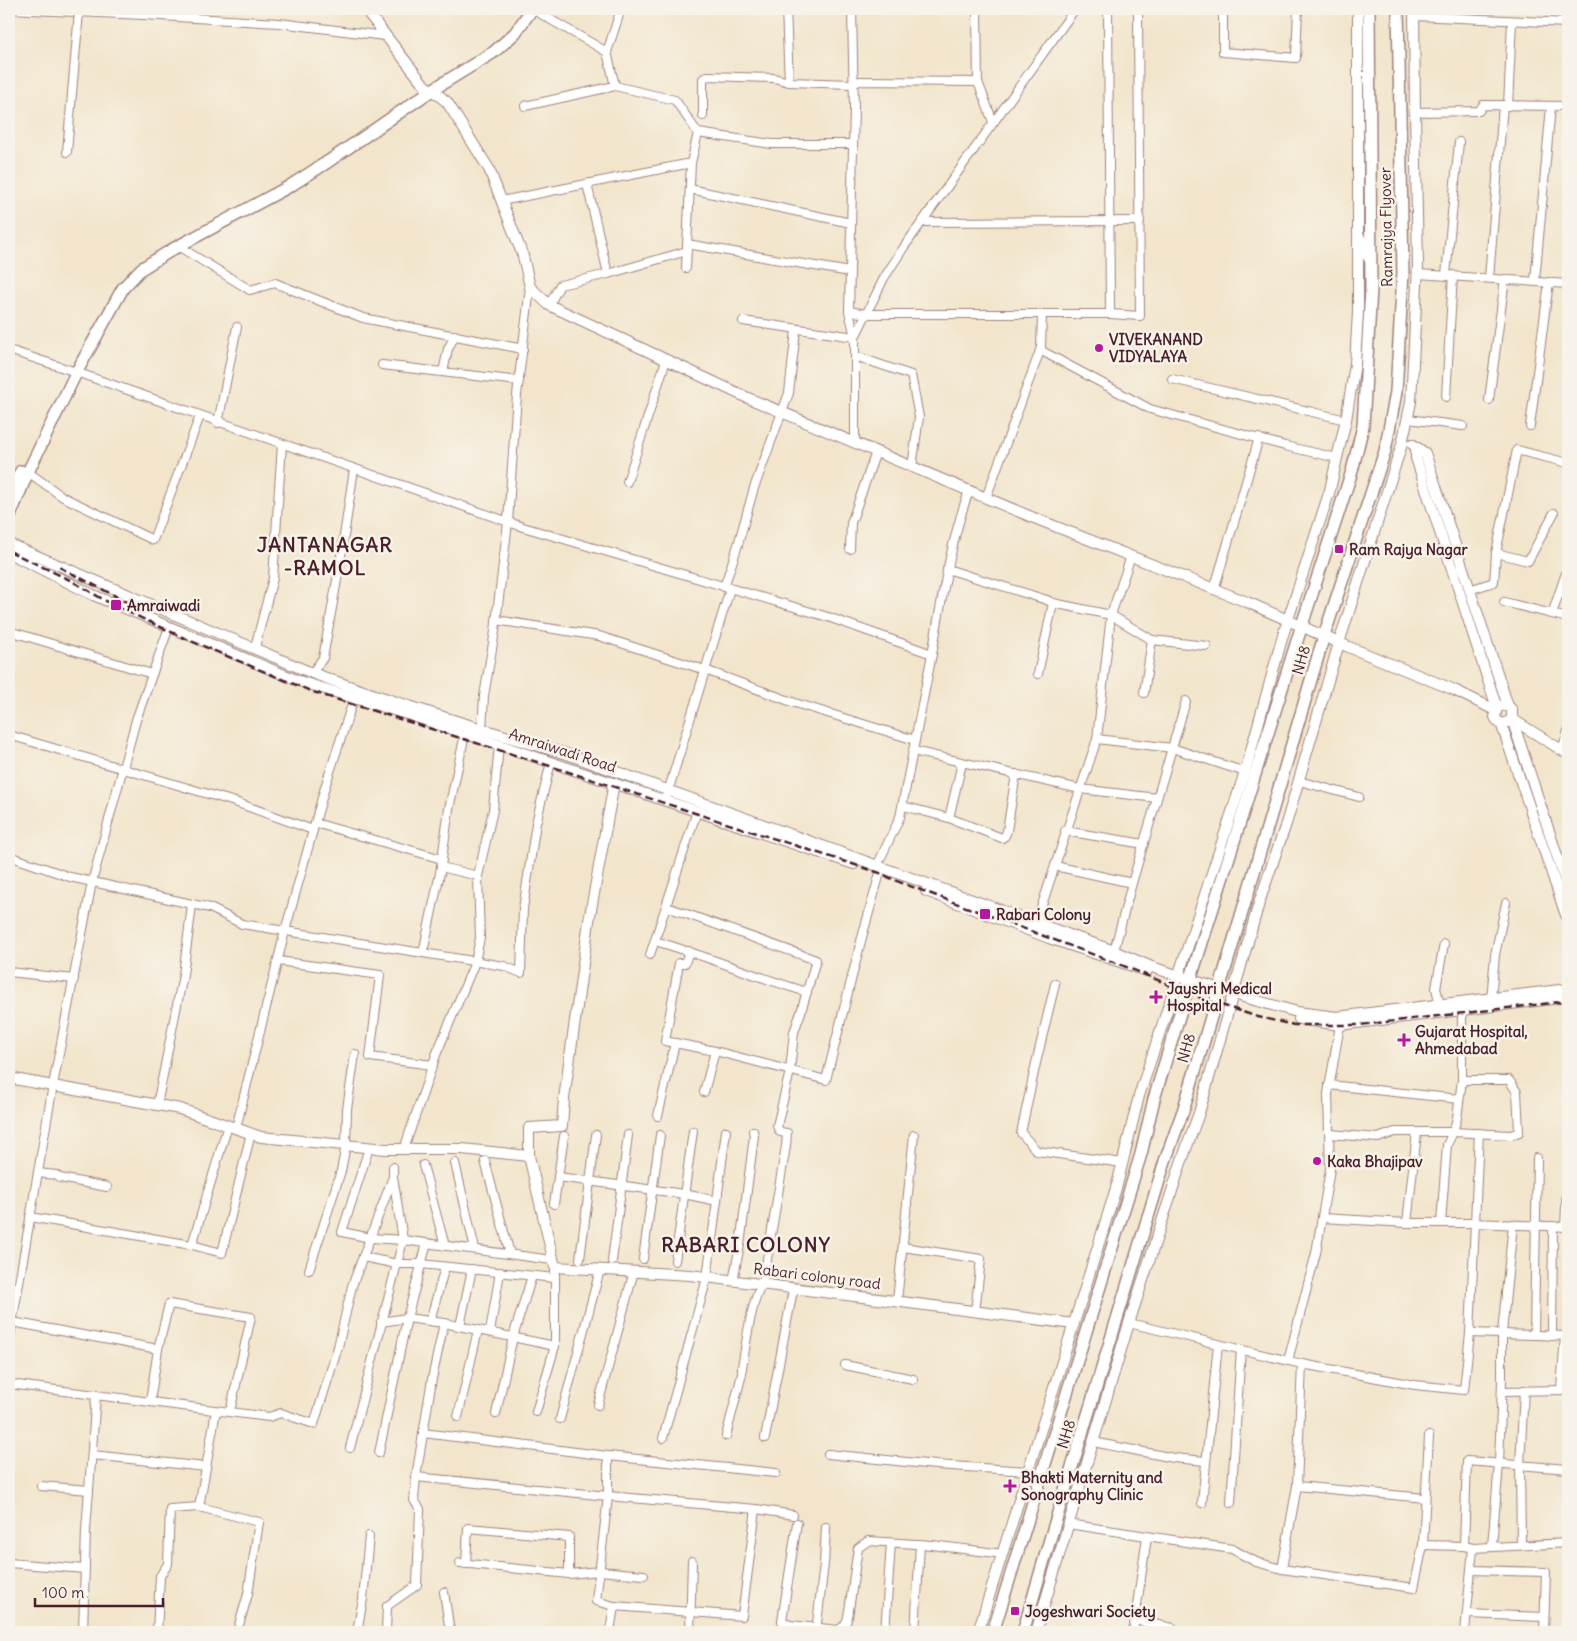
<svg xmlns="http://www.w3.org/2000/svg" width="1577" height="1641" viewBox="0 0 1577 1641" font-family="Delius,sans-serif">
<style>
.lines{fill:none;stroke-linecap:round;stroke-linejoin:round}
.street-casing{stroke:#9e827c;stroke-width:10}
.secondary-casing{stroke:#9e827c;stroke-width:12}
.primary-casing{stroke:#9e827c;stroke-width:14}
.street{stroke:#fff;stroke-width:8}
.secondary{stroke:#fff;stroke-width:10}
.primary{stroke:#fff;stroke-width:11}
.rail{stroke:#4a1f2b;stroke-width:2.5;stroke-dasharray:8 4;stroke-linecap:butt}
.poi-dot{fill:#b5179e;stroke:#f7f3e8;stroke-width:2}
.labels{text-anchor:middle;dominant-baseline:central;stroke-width:5;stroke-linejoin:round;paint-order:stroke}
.street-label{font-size:15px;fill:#4a1f2b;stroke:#f7f3e8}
.poi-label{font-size:15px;font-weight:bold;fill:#4a1f2b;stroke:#f7f3e8;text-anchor:start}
.district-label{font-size:20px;font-weight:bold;letter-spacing:1px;fill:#4a1f2b;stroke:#f7f3e8}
</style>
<rect width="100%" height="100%" fill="#f7f3e8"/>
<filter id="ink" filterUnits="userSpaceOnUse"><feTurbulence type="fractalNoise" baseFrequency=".02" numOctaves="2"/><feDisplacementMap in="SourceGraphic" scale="10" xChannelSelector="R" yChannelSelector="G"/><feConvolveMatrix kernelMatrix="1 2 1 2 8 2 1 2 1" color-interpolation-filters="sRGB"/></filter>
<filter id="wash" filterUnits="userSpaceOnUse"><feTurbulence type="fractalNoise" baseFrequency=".0096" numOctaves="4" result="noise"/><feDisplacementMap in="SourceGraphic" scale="20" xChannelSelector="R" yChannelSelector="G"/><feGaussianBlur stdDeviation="1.12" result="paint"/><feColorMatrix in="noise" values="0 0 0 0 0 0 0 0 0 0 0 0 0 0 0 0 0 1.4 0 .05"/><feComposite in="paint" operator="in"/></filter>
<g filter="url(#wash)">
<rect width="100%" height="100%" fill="#f2e5cc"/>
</g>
<g filter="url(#ink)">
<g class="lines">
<!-- street casing -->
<g class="street-casing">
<g id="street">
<polyline points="9,9 144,15 279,23 385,36"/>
<polyline points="532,9 607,52 615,86 675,100 698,133"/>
<polyline points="786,9 789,82"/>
<polyline points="852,9 854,108 849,311 855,337 855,443"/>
<polyline points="977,9 978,82 993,122"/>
<polyline points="1108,9 1110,314"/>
<polyline points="1223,9 1223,52 1296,58 1298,9"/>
<polyline points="1414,16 1568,23"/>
<polyline points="607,52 621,9"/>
<polyline points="525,106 615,86"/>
<polyline points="1508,106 1512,21"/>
<polyline points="1415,112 1479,111 1483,105 1568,106"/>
<polyline points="703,116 703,79 707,76 774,78 789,82 853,84 859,81 978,82"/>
<polyline points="67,152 79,12"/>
<polyline points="690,189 851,223"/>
<polyline points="501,201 691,163 698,133 772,144 853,144"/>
<polyline points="922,222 1140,221"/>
<polyline points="687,244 850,272"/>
<polyline points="178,246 250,290 275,283 363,318 523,349"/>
<polyline points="686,268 691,163"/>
<polyline points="608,274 687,251"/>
<polyline points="1418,274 1568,284"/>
<polyline points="1446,275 1459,142"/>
<polyline points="1489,278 1503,105"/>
<polyline points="1535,281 1551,106"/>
<polyline points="549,305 560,285 608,274 587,184"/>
<polyline points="849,311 867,314 1110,314 1140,316 1138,9"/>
<polyline points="743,321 855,337 884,278 904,247 1075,9"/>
<polyline points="9,350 70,370 523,527 828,617 932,654 900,817 877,866"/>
<polyline points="1040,350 1150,409 1285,446 1337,458"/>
<polyline points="855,356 911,375 919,417 912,467"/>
<polyline points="382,365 519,381"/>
<polyline points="443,372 448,349 455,335"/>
<polyline points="1172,379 1346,420"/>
<polyline points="1446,397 1453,275"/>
<polyline points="1489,400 1505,279"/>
<polyline points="1408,419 1463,426"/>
<polyline points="218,423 237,327"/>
<polyline points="1530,426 1549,282"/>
<polyline points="28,472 63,497 153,540 200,416"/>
<polyline points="627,482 666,360"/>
<polyline points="986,498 1041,348 1042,314"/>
<polyline points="850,549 851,523 876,452"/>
<polyline points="1496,553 1528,561 1554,513"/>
<polyline points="1131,556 1111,615 1152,640"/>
<polyline points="947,569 1047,600 1053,603 1111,615 1097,739 1036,923"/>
<polyline points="724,587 737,548 754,488 789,393 796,330"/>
<polyline points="1214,590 1259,438"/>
<polyline points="1469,590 1494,582 1496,553 1517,450 1568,463"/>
<polyline points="1504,602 1568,618"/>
<polyline points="1552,614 1568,567"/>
<polyline points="496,620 599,636 705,670 795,703 915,740"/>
<polyline points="9,631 152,674"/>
<polyline points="255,647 273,578 282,444"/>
<path d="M932 654C942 599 950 543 969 491"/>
<polyline points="312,673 323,658 340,563 354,469"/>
<polyline points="1038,674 1053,603"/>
<polyline points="1144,693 1152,640 1207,646"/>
<polyline points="482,730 484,696 495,631 508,522 517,395 530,287"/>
<polyline points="9,735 235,802 313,830"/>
<polyline points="1097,739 1172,748 1245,772"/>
<polyline points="1562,750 1568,731"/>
<polyline points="913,751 1080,789 1157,798"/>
<polyline points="1299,781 1359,797"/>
<polyline points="667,795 730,589"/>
<polyline points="903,806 949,818 1002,838 1005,836 1007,831 1016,774"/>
<polyline points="949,818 962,763"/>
<polyline points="315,823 442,859"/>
<polyline points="1065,831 1144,844"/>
<polyline points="9,856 70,877 210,908 242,924 504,966 521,973 523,909 536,823 551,762"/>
<polyline points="1055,866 1132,883"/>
<polyline points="478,876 493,810 499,745"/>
<path d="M667 907 816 960 801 1012 794 1032 790 1071 777 1126 780 1132 787 1133 786 1146 763 1283C751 1299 746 1346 742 1367V1374L726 1436"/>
<path d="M655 941C707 956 756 977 807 992"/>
<polyline points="689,951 685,963 679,963 665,1041 715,1051 826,1080 861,941 880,873"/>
<polyline points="1114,951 1132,883 1186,701"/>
<polyline points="423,953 440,873 449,809 465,734"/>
<polyline points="650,955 697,811"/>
<polyline points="278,961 380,975 370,1057 433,1065"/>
<polyline points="9,972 74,979"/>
<polyline points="1055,984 1036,1063 1021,1133 1037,1151 1123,1163"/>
<polyline points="1491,999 1495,955 1506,903"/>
<polyline points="1440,1005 1436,988 1444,944"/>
<polyline points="1329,1085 1459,1099"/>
<polyline points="704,1092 715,1051"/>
<polyline points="157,1105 183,975 192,905"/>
<polyline points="658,1116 675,1043"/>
<polyline points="228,1125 192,1245 222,1253 251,1133"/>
<polyline points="236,1128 285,931 325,787 354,698"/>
<polyline points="1330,1134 1378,1138 1395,1132 1453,1132 1511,1135 1519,1132 1517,1092 1509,1080 1462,1080"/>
<polyline points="369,1148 342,1232 371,1238 403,1240 552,1260"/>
<polyline points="404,1149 436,1055 475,962 480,938 478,876 441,867"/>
<polyline points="485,1161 510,1254"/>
<polyline points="455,1163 475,1249"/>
<polyline points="423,1165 445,1246"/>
<polyline points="38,1173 56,1175 60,1178 107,1187"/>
<polyline points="558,1177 684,1194 717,1201"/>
<polyline points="554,1204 564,1136"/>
<polyline points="30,1217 192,1245"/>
<polyline points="1322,1218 1407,1223 1475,1223 1479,1133"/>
<polyline points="1407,1223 1417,1132"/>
<polyline points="1441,1223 1447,1145 1453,1132 1457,1118 1462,1080 1462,1010"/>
<polyline points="1565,1227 1568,1165"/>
<polyline points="1568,1227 1475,1223 1470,1333 1568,1336"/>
<polyline points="427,1243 407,1318 444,1323"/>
<polyline points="903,1247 981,1259 975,1312"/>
<polyline points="363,1257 397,1264 421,1264 555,1278"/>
<polyline points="580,1259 596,1135"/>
<polyline points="643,1259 660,1135"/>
<polyline points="612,1261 628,1135"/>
<polyline points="675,1261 693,1131"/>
<polyline points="309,1270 341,1171 346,1145 347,1109 355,1054"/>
<polyline points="733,1281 740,1245 754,1136 753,1131"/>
<polyline points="897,1301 914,1135"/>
<polyline points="430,1321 445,1267"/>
<polyline points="12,1322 158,1349 150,1402"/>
<polyline points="1129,1323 1302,1364 1297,1486"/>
<polyline points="460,1326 472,1269"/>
<polyline points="490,1332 500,1272"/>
<polyline points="1534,1335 1537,1158"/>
<polyline points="1552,1336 1553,1226"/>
<polyline points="9,1341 53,1085 92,882 136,720 169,627"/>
<polyline points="555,1346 444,1323 432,1379 416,1477 608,1496 596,1601 614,1606 610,1632"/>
<polyline points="158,1349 169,1304 251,1317 230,1412"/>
<polyline points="1288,1361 1316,1253 1330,1169 1328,1094 1340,1025"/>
<polyline points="1302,1364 1415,1385 1464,1390 1470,1333"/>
<polyline points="845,1365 913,1379"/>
<polyline points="9,1384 269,1417 281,1413 314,1424 338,1347 352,1286 393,1177"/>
<polyline points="1561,1389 1565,1336"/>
<polyline points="1502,1391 1568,1390"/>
<polyline points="598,1405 634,1271"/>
<polyline points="536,1412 555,1346 555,1267"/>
<polyline points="496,1414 513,1337 532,1276"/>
<polyline points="458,1417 478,1330"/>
<polyline points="560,1419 600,1270"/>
<polyline points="423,1433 608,1456 608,1496 756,1509 793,1515"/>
<polyline points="1429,1436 1423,1545 1464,1546"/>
<polyline points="663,1438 707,1278 726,1131"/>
<polyline points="765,1438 792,1295 796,1289"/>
<polyline points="1093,1442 1174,1458 1205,1461"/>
<polyline points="350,1448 403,1240 393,1177 393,1167"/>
<polyline points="379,1453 407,1318 381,1322"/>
<polyline points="828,1454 936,1465 1028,1471"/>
<polyline points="92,1455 206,1467"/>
<polyline points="608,1456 776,1473"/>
<polyline points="41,1486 89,1490"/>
<polyline points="1202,1503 1218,1344"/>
<polyline points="1231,1503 1241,1349"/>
<polyline points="199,1507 259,1522 248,1594 237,1632"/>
<path d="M797 1523 782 1621 790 1625 838 1630C844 1627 846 1624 848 1617L858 1548 868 1541 932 1545 1003 1554"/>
<polyline points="1068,1524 1232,1549 1256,1562 1282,1569"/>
<polyline points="1521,1544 1520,1465 1524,1390"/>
<polyline points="1423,1545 1414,1588 1282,1569 1297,1486 1425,1498"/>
<polyline points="1492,1546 1499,1464 1502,1381 1502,1333 1513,1224"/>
<polyline points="1473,1548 1464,1546 1467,1461 1568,1469"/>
<polyline points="9,1563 85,1569"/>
<polyline points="460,1563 569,1574 600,1571 644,1575"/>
<polyline points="466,1564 468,1528 569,1537 569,1574"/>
<polyline points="1471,1570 1546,1572 1544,1632"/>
<polyline points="444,1592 450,1632"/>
<polyline points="614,1606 742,1616 756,1509"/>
<polyline points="1467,1614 1544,1617"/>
<polyline points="1135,1620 1173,1628"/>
<polyline points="83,1632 86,1530 96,1395"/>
<polyline points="157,1632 160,1576 168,1564 170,1509 199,1507 216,1411"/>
<polyline points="357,1632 363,1599 369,1536"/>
<polyline points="386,1632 387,1606 417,1585 420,1509 414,1500 416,1477"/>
<polyline points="690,1632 692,1561"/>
<polyline points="816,1632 824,1564 826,1527"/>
<polyline points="885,1632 891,1543"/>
<polyline points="915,1632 920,1544"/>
<polyline points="1133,1632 1147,1537"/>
<polyline points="1465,1632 1473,1548 1568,1543"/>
</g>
</g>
<!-- secondary casing -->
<g class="secondary-casing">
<g id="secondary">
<polyline points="365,9 425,86 432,90 447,102 489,169 523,256 530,287 549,305 748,398 1034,518 1247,602 1339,643 1452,689 1495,710"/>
<polyline points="1412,444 1425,453 1508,706"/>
<path d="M1416 447V458L1497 708 1495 717 1498 722 1504 724 1512 719V710C1508 705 1503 704 1497 708"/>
<path d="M9 544 312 673C397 704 483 730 570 755L1114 951 1152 967 1247 998 1297 1012 1337 1017 1568 989"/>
<polyline points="9,553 93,595 299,681 413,716 854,864"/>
<polyline points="1512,719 1568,889"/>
<polyline points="1512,719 1568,754"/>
<polyline points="1501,723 1568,921"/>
<polyline points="614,783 589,921 564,1099 562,1126 529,1128 529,1156 555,1267 690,1275 1074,1324"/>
<polyline points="926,891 1049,938 1147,971"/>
<polyline points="1299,1019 1340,1025 1568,997"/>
<polyline points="9,1078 180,1109 261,1137 386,1149 462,1149 529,1156"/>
<polyline points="978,1632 1117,1185 1139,1096 1245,772 1283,635 1330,490 1337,458 1346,420 1355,364 1358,312 1358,9"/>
<polyline points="1036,1632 1129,1323 1181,1163 1199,1113 1259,903 1286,824 1339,643 1402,444 1411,402 1418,265 1415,112 1414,9"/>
</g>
</g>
<!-- primary casing -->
<g class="primary-casing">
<g id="primary">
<polyline points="1359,237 1369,258"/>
<polyline points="9,496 21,471"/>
<polyline points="9,518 28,472 76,373 123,288 141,269 173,249 290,186 329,161 432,90 494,52 515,33 532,9"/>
<polyline points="993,1632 1141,1154 1154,1099 1184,1000 1302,625 1352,471 1363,426 1371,289 1369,9"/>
<polyline points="1023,1632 1051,1536 1165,1161 1184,1108 1324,636 1385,451 1396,392 1403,273 1398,9"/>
</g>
</g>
<!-- street -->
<use href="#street" class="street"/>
<!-- secondary -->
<use href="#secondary" class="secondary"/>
<!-- primary -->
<use href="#primary" class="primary"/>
<!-- rail -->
<g class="rail">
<polyline points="9,551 70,580 113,605 191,641 313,692 550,766 880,873 894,880 1124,966 1206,1000 1258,1017 1294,1025 1360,1025 1568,1001"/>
<polyline points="59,567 139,608"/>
</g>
</g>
</g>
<!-- markers -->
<g class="poi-dot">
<circle cx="1099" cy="348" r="5"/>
<rect x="1334" y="544" width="10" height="10" rx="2.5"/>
<rect x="110" y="599" width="12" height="12" rx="2.5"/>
<rect x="979" y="908" width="12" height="12" rx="2.5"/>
<path d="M1153.5 989.5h5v5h5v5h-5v5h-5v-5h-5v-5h5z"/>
<path d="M1401.5 1032.5h5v5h5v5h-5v5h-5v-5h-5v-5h5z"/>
<circle cx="1317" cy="1161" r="5"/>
<path d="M1007.5 1478.5h5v5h5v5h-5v5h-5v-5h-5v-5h5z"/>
<rect x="1010" y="1606" width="10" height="10" rx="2.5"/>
</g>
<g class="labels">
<!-- street labels -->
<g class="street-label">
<text transform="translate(1386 227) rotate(-91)">Ramrajya Flyover</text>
<text transform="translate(1301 660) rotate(-74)">NH8</text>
<text transform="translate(563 750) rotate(18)">Amraiwadi Road</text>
<text transform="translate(1186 1048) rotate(-74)">NH8</text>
<text transform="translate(817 1276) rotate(7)">Rabari colony road</text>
<text transform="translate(1066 1434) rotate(-73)">NH8</text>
</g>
<!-- poi labels -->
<g class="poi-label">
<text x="1109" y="339">VIVEKANAND<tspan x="1109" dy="17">VIDYALAYA</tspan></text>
<text x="1349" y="549">Ram Rajya Nagar</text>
<text x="127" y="605">Amraiwadi</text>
<text x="996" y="914">Rabari Colony</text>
<text x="1167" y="988">Jayshri Medical<tspan x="1167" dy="17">Hospital</tspan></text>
<text x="1415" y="1031">Gujarat Hospital,<tspan x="1415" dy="17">Ahmedabad</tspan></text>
<text x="1327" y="1161">Kaka Bhajipav</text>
<text x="1021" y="1477">Bhakti Maternity and<tspan x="1021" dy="17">Sonography Clinic</tspan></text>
<text x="1025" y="1611">Jogeshwari Society</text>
</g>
<!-- district labels -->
<g class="district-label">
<text x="325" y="544">JANTANAGAR<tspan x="325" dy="23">-RAMOL</tspan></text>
<text x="746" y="1244">RABARI COLONY</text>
</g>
</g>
<!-- margin -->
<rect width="1577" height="1641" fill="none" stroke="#f7f3e8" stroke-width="30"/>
<!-- scale -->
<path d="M35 1598v8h128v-8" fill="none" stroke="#4a1f2b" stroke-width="2.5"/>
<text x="42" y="1598" font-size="15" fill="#4a1f2b" stroke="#f7f3e8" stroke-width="4" paint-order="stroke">100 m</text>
</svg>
